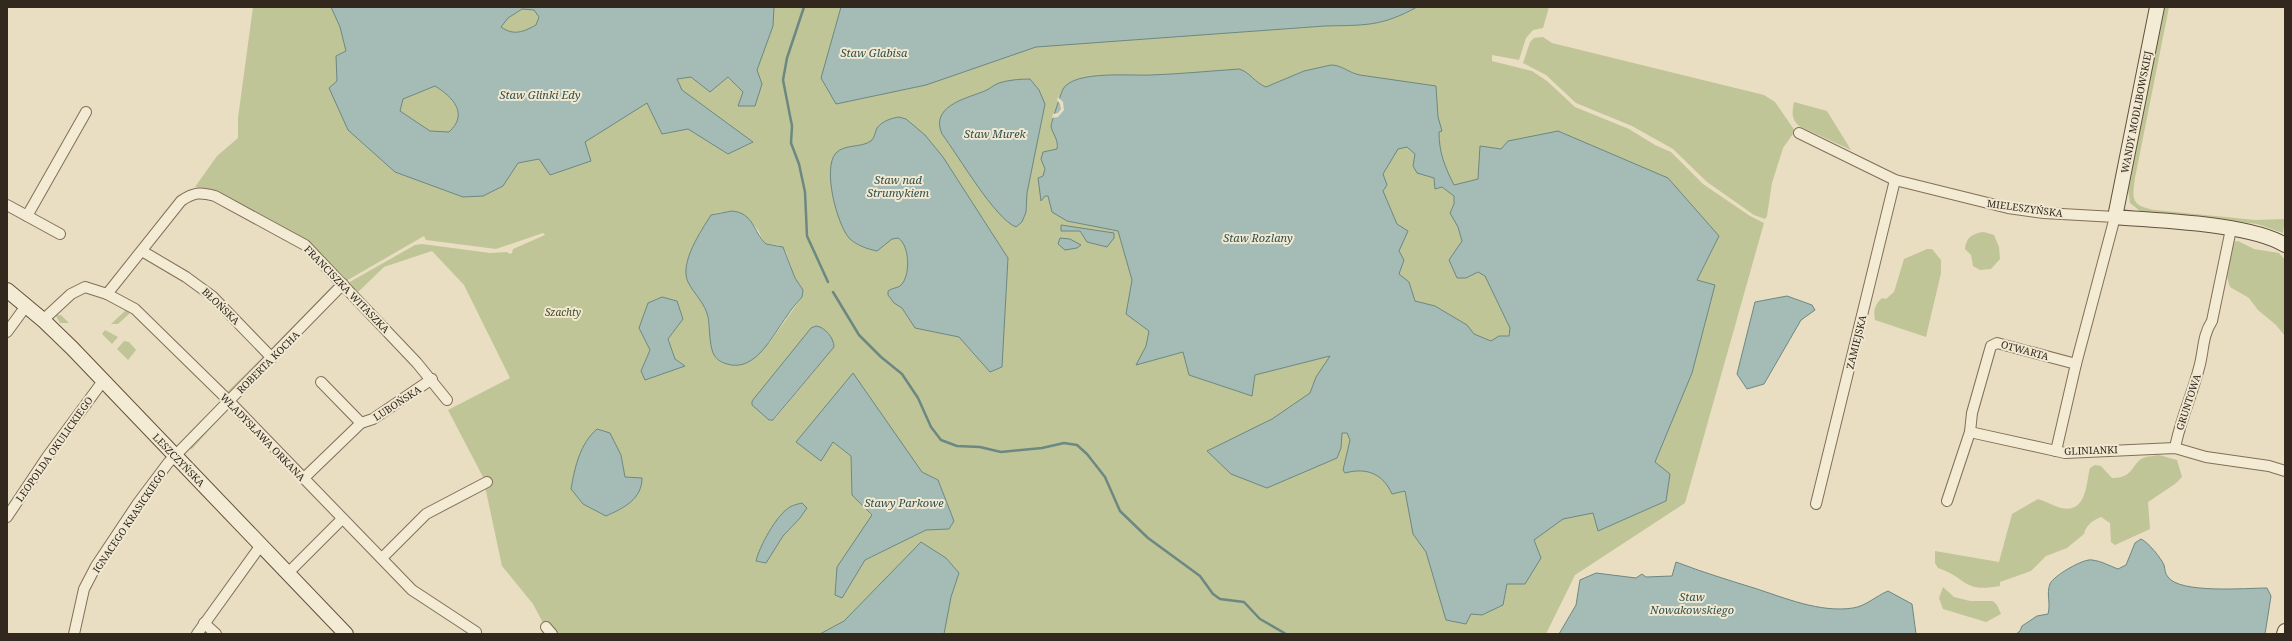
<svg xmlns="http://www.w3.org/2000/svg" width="2292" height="641" viewBox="0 0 2292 641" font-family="'Noto Serif',serif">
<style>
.green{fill:#c0c597;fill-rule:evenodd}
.water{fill:#a4bcb5;stroke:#6c8882;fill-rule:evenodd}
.pier{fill:#e9ddc2}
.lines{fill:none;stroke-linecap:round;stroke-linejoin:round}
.stream{stroke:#6c8882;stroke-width:2.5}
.street-casing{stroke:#806f5b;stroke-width:12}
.secondary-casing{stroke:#62513e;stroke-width:16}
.street{stroke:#f4ebd4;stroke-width:10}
.secondary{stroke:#f4ebd4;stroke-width:14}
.labels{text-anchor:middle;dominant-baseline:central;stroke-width:4;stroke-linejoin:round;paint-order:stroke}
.street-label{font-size:10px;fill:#32281e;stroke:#f1e8d1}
.park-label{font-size:10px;font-style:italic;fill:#424c27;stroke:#f1e8d1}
.water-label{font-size:11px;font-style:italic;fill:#2f504e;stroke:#f1e8d1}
</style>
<rect width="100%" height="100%" fill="#e9ddc2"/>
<!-- green -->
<g class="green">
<path d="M253 7H1549L1543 28 1533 30 1526 38 1519 60 1492 55V61L1532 71 1547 81 1575 107 1629 129 1655 145 1671 152 1703 184 1750 216 1764 223 1685 503 1575 575 1546 634H549L533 604 502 566 483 477 448 410 510 378 464 285 432 251 384 267 357 293 348 283 415 245 422 244 490 253 507 252 510 254 512 253 513 249 545 235 543 233 496 249 426 240 424 236 346 281 323 258 211 190 195 187 217 156 238 138V118ZM732 211C740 212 753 223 758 230 761 235 761 239 766 244L778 245 786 252 795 278 803 290 802 297 770 342 750 361 713 353 707 314 686 264 708 220 716 213ZM683 319 668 339 675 359 685 366 641 371 650 350ZM834 347 774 420H769ZM833 442 902 445 922 472 938 480 945 499 949 529 926 530 865 560 842 598 856 541 872 516 852 494 851 456ZM621 455 625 477 571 489ZM802 503 807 508 800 518 783 536 766 563Z"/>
<path d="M2164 7H2169L2135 178C2132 199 2131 206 2155 210L2255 220 2285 219 2283 233 2257 224 2140 211 2130 203 2128 189Z"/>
<polygon points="1543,37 1552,43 1764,95 1775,102 1795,131 1783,148 1772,183 1767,216 1765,219 1754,215 1707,182 1673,149 1632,126 1576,103 1546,75 1523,63 1530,42 1534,38"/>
<path d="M1794 102 1827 111 1851 150 1799 126C1791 119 1792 112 1794 102Z"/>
<path d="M1984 232 1994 235 1999 247 2000 259 1991 269 1980 270 1973 266 1971 255 1965 249C1966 237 1973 233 1984 232Z"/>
<path d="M2238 241 2254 249 2279 253 2285 260V336L2276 325 2258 310 2249 298 2230 287C2224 272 2228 256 2233 242Z"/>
<path d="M1927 249H1932L1941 260V273L1926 337 1875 320C1873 311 1875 304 1882 298L1886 299 1894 292 1904 259Z"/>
<polygon points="333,285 335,285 334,288 276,350 269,351"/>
<polygon points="126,310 130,313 118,324 111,324"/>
<polygon points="57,315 61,315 69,323 60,323 56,316"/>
<polygon points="105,330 118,337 112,344 102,334"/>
<polygon points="124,341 129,342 136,350 128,360 117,349"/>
<polygon points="264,356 265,358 231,395 226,393"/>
<polygon points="225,410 226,411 192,449 188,448"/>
<path d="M2159 455 2177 460 2182 477 2175 484 2148 502 2150 529 2115 545 2111 542 2110 523 2101 517C2093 520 2086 525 2084 534L2067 548 2046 556 2031 571 2000 582V586C1962 593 1968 578 1938 568L1935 563V551L1999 562 2012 514 2038 499C2046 501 2053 506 2061 508 2087 514 2086 483 2090 468L2095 465 2101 466 2112 478C2133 479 2133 462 2143 458 2148 456 2154 456 2159 455Z"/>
<polygon points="1943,587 1954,597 1970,601 1993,601 1997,605 2001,614 1986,622 1943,609 1939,598"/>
</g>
<!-- water -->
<g class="water">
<path d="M331 7H774L773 26 757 70 762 84 755 106H738L743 92 728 77 710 92 691 77 677 79 682 90 753 142 728 154 688 129 662 134 647 103 585 142 591 161 550 175 539 159 518 163 503 186 483 196 463 197 395 172 348 130 329 88 337 81 336 56 346 51 340 27ZM522 9 534 10 539 17 536 25C523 32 514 36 501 27L508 18ZM435 86C453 97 469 114 449 132L430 131 400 111 403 99Z"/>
<path d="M841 7H1417C1381 27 1364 25 1325 26L1036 47 926 85 836 104 821 78Z"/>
<path d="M1331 65C1342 65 1349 73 1360 75L1436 86 1438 117 1442 131 1439 132C1439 153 1445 167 1454 185L1478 179 1480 146 1501 149 1508 141 1558 131 1668 178 1719 236 1697 280 1715 285 1692 373 1655 462 1670 474 1666 501 1598 531 1593 513 1563 519 1534 540 1541 558 1525 584H1507L1503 605 1482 615 1471 614 1466 624 1446 620 1426 552 1413 534 1405 491 1392 494C1383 474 1367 467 1345 473L1343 470 1350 440 1347 433H1342L1341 448 1337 458 1267 488 1231 474 1207 451 1272 419 1310 393 1316 377 1330 356 1255 375 1252 396 1189 375 1183 352 1136 365 1146 346 1149 331 1126 314 1132 280 1118 231 1067 221 1052 212 1048 196H1045L1041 201 1038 178 1043 176 1045 169 1041 159 1043 152 1057 149C1059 139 1052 134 1051 126 1051 124 1061 93 1063 89 1074 70 1132 76 1151 75 1180 74 1210 71 1239 69 1250 72 1255 83 1266 87L1304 71ZM1407 147 1415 154 1413 166 1417 173 1434 178 1435 189 1442 187 1454 196V204L1450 213 1458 227 1462 241 1449 260 1457 278H1466L1478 272 1485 276 1510 328 1509 336H1499L1491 341 1474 334 1467 325 1435 306 1415 301 1409 282 1399 274 1404 260 1399 251 1408 231 1397 224 1383 191 1387 185 1383 174 1398 149Z"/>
<path d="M1030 79 1039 90 1045 104 1027 193 1026 212 1022 222 1016 227C995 219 958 155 942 134 930 107 964 99 982 92 989 90 993 85 999 83 1008 80 1020 79 1030 79Z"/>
<path d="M899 117 906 119 925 135 943 157 1008 258 1002 367 990 372 959 337 915 328 902 308 894 303 888 295V291C892 288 897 288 900 286 911 277 910 245 898 238L892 239 877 251C867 249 856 245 849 238 837 224 822 168 836 153 844 144 861 148 871 141 875 137 875 132 877 128 882 121 892 118 899 117Z"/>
<path d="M732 211C754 213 753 232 766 244L783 247 795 278 803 290 802 297C797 303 791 309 787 316 773 334 756 373 727 364 720 362 716 359 713 353 709 342 710 328 708 317 705 303 694 294 688 282 679 263 701 231 711 215Z"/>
<polygon points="1061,225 1114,233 1114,238 1107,247 1087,242 1080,231 1061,231"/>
<polygon points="1060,238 1070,239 1081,245 1077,248 1065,250 1058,244"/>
<polygon points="1787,296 1812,305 1815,310 1801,320 1764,384 1747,389 1737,374 1755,302"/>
<polygon points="662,297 677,301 683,319 668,339 675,359 685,366 645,380 641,371 650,350 639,328 648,303"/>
<path d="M816 326C825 327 834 338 834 347L773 420H769L752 405V401L811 328Z"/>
<polygon points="853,373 922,472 938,480 954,521 949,529 926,530 865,560 842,598 835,595 837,567 872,515 852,495 851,456 833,442 821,461 796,442"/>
<path d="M597 429 610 433 621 455 625 477 642 478C642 499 624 508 606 516L583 504 571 489C575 466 580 444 597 429Z"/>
<path d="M802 503 807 508 800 518 783 536 766 563 756 561C759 547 777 514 790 507 793 505 798 504 802 503Z"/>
<path d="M2141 539C2148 542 2161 558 2164 565 2165 569 2165 574 2168 577 2180 594 2246 588 2267 588L2271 596 2265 634H2016L2020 631 2022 626 2037 616 2048 614C2051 603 2046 594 2050 584 2053 576 2084 558 2092 560 2101 561 2110 566 2118 569L2126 565 2135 543Z"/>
<polygon points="921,542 946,558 959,573 951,597 944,634 820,634 844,621"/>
<path d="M1676 562C1702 572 1728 580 1754 588 1785 598 1820 613 1853 608 1866 606 1876 596 1888 591L1912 604 1916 634H1559L1576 605 1580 580 1596 573 1636 578 1642 574 1646 577 1672 576Z"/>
</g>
<!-- pier -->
<polygon class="pier" points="1058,97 1063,102 1064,110 1058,117 1052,118 1053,114 1058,113 1061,109 1060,104 1057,100"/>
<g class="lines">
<!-- stream -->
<g class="stream">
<polyline points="804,7 787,58 783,80 792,126 791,143 799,164 805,192 807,236 828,282"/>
<polyline points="833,292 859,335 881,357 902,374 918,398 931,427 941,440 957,446 980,447 1001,452 1042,448 1064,443 1077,445 1087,454 1105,477 1120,511 1148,538 1200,576 1213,594 1220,599 1244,602 1260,619 1286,634"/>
</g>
<!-- street casing -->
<g class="street-casing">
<g id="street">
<polyline points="1799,133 1895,180 2008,208 2044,213 2115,217 2076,364 2056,451"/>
<polyline points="7,205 60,234"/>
<polyline points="27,216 86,112"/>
<polyline points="142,251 186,277 212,296 272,358"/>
<path d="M107 294 181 201C194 192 200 192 215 196L305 245 417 363 447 400"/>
<polyline points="43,320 71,294 85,287 107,294 135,309 229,401 412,590 476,632"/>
<polyline points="7,332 26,306"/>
<polyline points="321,382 361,423"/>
<polyline points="1970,432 1972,413 1991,346 1997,343 2076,364"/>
<path d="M2175 448C2180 421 2192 395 2199 368 2204 351 2202 336 2212 321L2231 229"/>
<polyline points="304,478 361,423 373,419 432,379"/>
<polyline points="1947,501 1970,432 2065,453 2175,448 2206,457 2269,466 2285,471"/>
<polyline points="1816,504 1895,180"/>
<polyline points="7,517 47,457 103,381"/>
<polyline points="382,558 426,514 487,482"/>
<polyline points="288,573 342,519"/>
<polyline points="204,623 216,634"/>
<polyline points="546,627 552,634"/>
<polyline points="74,634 84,589 96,566 138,503 168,463 343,284"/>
<polyline points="197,634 261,545"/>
</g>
</g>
<!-- secondary casing -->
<g class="secondary-casing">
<g id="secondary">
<path d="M2157 7 2115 217C2159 221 2249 223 2285 245"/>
<polyline points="7,290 43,320 72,348 346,634"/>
<polyline points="2284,634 2285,631"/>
</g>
</g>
<!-- street -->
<use href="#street" class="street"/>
<!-- secondary -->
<use href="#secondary" class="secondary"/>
</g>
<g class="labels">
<!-- street labels -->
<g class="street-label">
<text transform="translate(2136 112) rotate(-79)">WANDY MODLIBOWSKIEJ</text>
<text transform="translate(2025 208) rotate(8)">MIELESZYŃSKA</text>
<text transform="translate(347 289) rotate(46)">FRANCISZKA WITASZKA</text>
<text transform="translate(221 306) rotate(44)">BŁOŃSKA</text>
<text transform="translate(1856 342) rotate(-76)">ZAMIEJSKA</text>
<text transform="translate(2025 350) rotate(15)">OTWARTA</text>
<text transform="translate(268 362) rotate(-45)">ROBERTA KOCHA</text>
<text transform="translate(2188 402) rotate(-72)">GRUNTOWA</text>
<text transform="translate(397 403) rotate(-33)">LUBOŃSKA</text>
<text transform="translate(263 437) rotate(46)">WŁADYSŁAWA ORKANA</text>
<text transform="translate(54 449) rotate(-55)">LEOPOLDA OKULICKIEGO</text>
<text transform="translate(2091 450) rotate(-2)">GLINIANKI</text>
<text transform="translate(179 460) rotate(46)">LESZCZYŃSKA</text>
<text transform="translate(129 521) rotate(-56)">IGNACEGO KRASICKIEGO</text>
</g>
<!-- park labels -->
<g class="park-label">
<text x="563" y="312">Szachty</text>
</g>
<!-- water labels -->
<g class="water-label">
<text x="874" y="52">Staw Glabisa</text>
<text x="540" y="94">Staw Glinki Edy</text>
<text x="995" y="133">Staw Murek</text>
<text x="898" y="179">Staw nad<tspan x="898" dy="13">Strumykiem</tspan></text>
<text x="1258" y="237">Staw Rozlany</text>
<text x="904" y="502">Stawy Parkowe</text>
<text x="1692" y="596">Staw<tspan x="1692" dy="13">Nowakowskiego</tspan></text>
</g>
</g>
<!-- border -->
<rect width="2292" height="641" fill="none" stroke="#32281e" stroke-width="16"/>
</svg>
